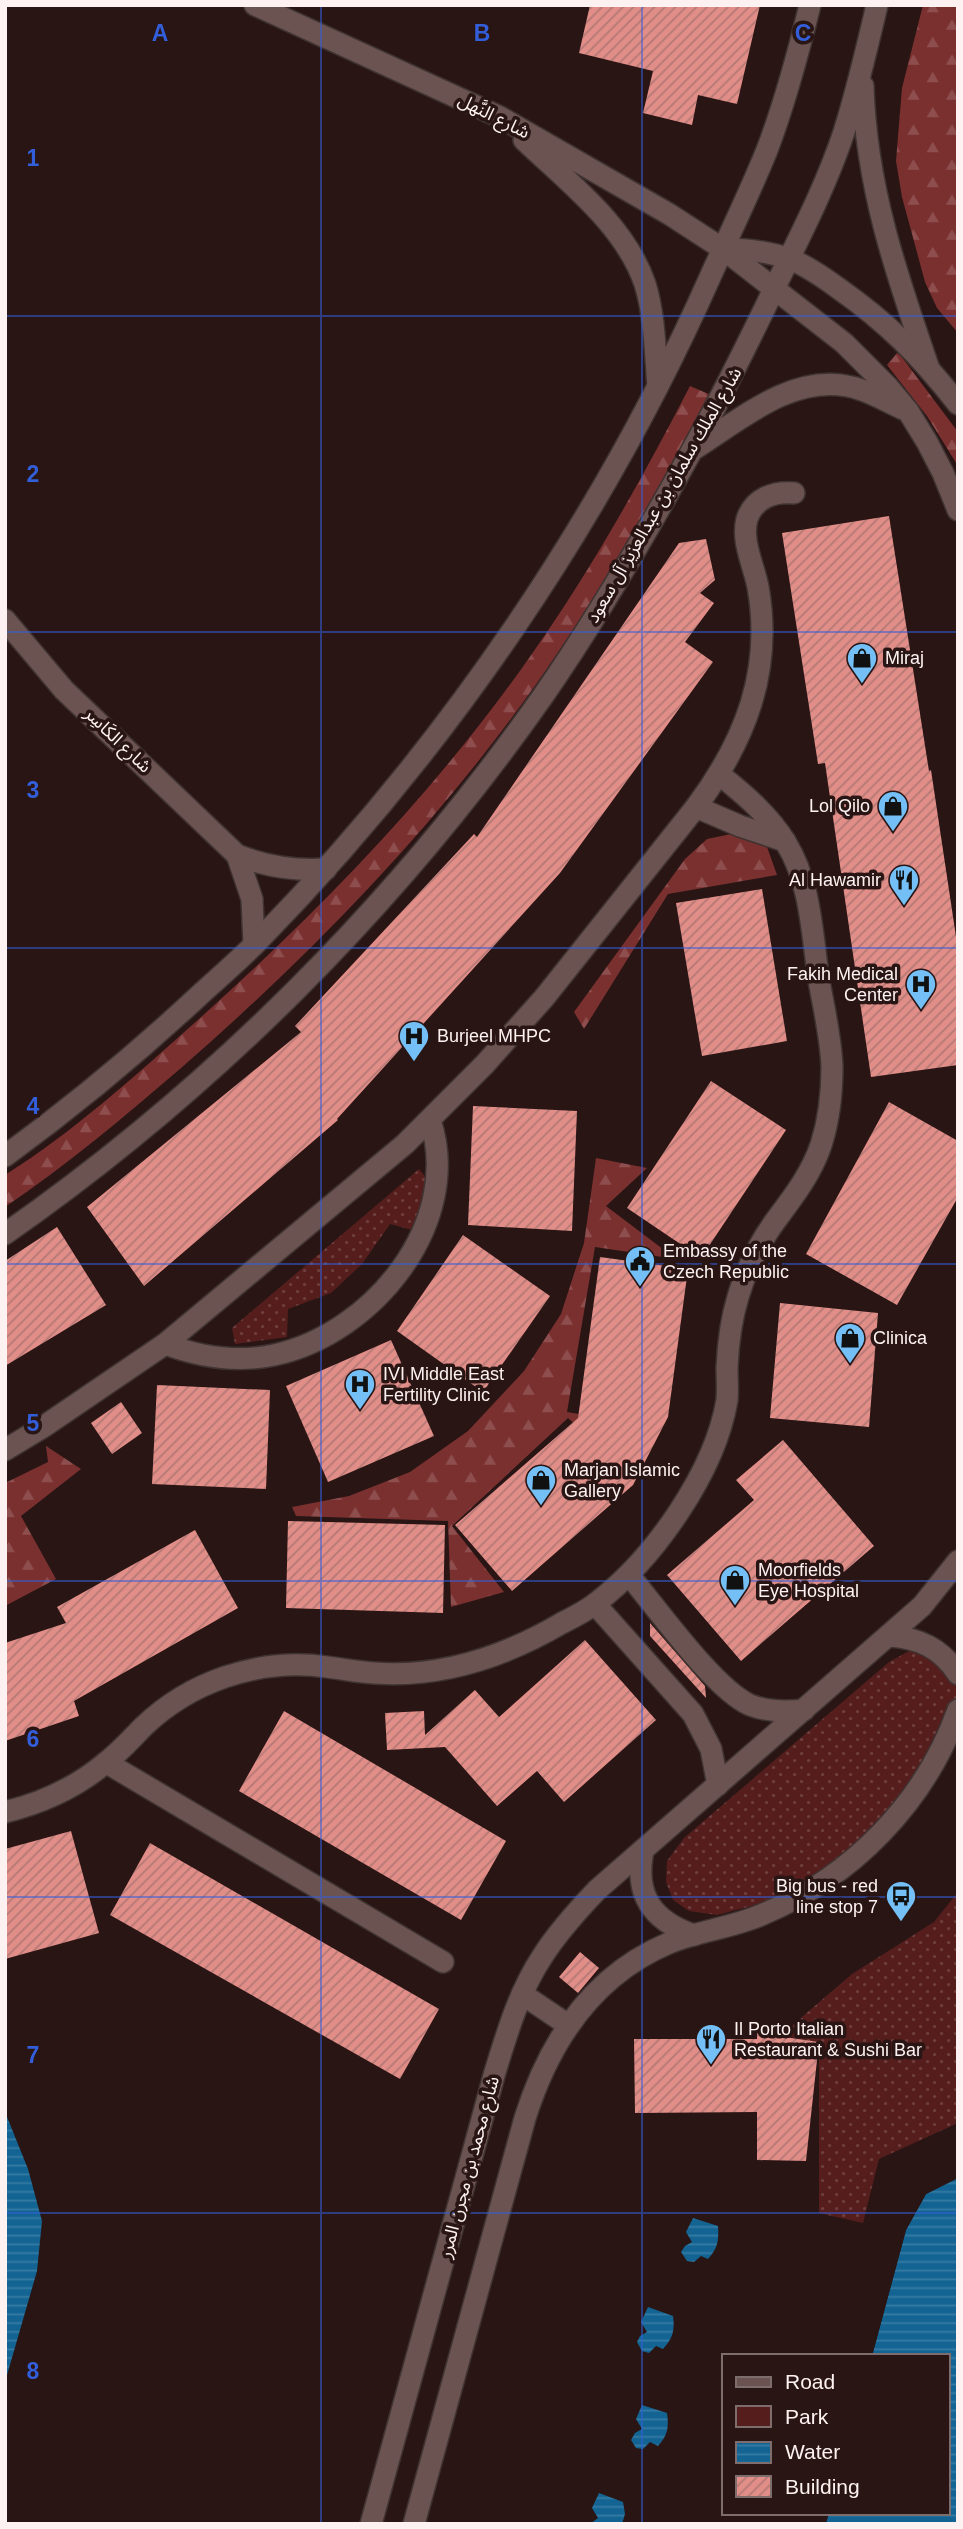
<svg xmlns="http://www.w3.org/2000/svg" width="963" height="2529" viewBox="0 0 963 2529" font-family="Helvetica,'Noto Sans Arabic',sans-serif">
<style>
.green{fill:url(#green-dots)}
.forest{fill:url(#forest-firs)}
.water{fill:url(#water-rules)}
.pier{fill:#281514}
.building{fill:url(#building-hatch)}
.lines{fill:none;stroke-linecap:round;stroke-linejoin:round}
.minor-casing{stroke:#3f3332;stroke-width:24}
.minor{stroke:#6a5351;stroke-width:21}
.grid{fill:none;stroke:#335eda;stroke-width:2;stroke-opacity:0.55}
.labels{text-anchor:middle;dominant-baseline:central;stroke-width:7;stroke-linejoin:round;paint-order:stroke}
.street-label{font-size:18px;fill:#fdf2f1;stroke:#281514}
.poi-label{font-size:18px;fill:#fdf2f1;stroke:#281514;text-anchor:start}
.grid-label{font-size:23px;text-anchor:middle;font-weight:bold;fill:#335eda;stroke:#281514;stroke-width:7;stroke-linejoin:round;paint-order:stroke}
</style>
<defs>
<pattern id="green-dots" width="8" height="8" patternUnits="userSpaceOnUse" patternTransform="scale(1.75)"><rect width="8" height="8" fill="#551e1d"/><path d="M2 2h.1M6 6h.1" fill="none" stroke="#6e3f3e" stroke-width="1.8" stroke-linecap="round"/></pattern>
<pattern id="forest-firs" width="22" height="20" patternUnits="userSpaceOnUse" patternTransform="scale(1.75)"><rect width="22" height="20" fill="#7a302f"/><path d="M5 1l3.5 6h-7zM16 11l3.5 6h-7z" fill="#8e4e4e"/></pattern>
<pattern id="water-rules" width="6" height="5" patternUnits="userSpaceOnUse" patternTransform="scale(1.75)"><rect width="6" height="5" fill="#136493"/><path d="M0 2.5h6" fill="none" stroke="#367ba3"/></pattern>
<pattern id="building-hatch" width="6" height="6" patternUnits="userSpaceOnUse" patternTransform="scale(1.75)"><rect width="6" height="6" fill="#e18d88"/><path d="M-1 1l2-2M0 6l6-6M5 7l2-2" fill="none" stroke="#b47975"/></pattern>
</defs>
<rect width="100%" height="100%" fill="#281514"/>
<!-- green -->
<g class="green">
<polygon points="419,1169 431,1184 412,1230 390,1224 362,1264 331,1293 288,1309 287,1337 235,1344 232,1328"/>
<polygon points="933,1649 958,1678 958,1712 908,1798 814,1881 759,1904 717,1915 689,1911 673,1900 666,1882 667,1861 684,1838 889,1662 911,1650"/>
<polygon points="958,1892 958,2123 879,2159 863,2223 819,2213 819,2043 781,2035 852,1974 934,1922"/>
</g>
<!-- forest -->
<g class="forest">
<polygon points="923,5 958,5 958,333 937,308 925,282 902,197 896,161 902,88"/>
<polygon points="898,352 958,432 958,466 927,416 887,365"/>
<path d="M690 386 711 395C657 492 603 589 539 680 438 824 313 953 181 1068 124 1117 67 1165 5 1207V1175C75 1131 137 1074 199 1019 318 912 429 798 522 668 586 579 640 483 690 386Z"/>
<polygon points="736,833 766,844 777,875 668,894 584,1029 574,1012 685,859 707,839"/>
<polygon points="596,1158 647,1168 606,1206 676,1259 595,1247 567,1412 618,1421 600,1448 568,1418 452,1526 504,1592 451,1607 448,1521 296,1516 292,1507 349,1496 410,1472 468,1431 524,1371 561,1314 584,1243"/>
<polygon points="46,1446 81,1469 21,1516 56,1579 5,1606 5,1483 48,1462"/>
</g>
<!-- water -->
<g class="water">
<polygon points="5,2112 28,2169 42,2221 37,2271 5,2382"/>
<polygon points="958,2178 958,2524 826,2524 829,2513 947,2513 947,2356 872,2356 906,2230 926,2194"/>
<path d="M693 2218 718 2226C719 2240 718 2248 708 2259L701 2256 694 2262 687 2261 681 2252 685 2246 692 2242 686 2232Z"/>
<path d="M648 2307 673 2316C675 2330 673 2338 663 2349L656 2346 649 2353 642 2351 637 2342 640 2336 647 2332 641 2322Z"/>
<path d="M642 2405 667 2413C669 2427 668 2435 658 2446L650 2442 643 2449 636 2448 631 2440 635 2433 642 2429 636 2419Z"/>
<polygon points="599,2493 623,2502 625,2514 622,2524 590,2524 598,2518 592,2508"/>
</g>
<!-- pier -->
<polygon class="pier" points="958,2175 958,2178 926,2194 906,2230 872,2356 868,2356 903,2228 923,2192"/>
<!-- building -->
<g class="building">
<polygon points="590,5 760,5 737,104 698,95 692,125 643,113 653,71 579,53"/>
<polygon points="889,516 929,771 931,770 958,950 958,1065 871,1077 825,763 818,764 782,533"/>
<polygon points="706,539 715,580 700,593 714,603 685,642 713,662 560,873 337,1119 338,1120 144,1286 87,1207 301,1032 295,1026 474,834 477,837 679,543"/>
<polygon points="762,889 787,1041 702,1056 676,903"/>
<polygon points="711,1081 786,1130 701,1258 627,1208"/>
<polygon points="889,1102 958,1141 958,1197 897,1305 806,1254"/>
<polygon points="473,1106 577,1111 572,1231 468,1225"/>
<polygon points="57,1227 106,1305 5,1366 5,1261"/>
<polygon points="463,1235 550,1296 483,1392 397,1331"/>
<polygon points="600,1257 688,1269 668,1417 633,1485 512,1591 455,1525 578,1418"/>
<polygon points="780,1303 878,1313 869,1427 770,1418"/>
<polygon points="391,1340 434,1436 328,1482 286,1386"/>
<polygon points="157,1385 270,1390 266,1489 152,1484"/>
<polygon points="121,1402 142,1433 112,1454 91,1423"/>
<polygon points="783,1440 874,1546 741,1661 667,1575 754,1500 736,1480"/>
<polygon points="288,1521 445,1525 443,1613 286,1608"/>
<polygon points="195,1530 238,1608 74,1701 79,1716 5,1741 5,1643 66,1623 57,1607"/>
<polygon points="650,1623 705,1686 706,1698 650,1636"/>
<polygon points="585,1640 656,1720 564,1802 537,1771 497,1806 445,1747 387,1750 385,1713 424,1711 425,1735 475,1690 499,1717"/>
<polygon points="284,1711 506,1841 461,1920 239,1791"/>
<polygon points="71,1831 99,1933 5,1959 5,1849"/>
<polygon points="150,1843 439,2009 400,2079 110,1915"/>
<polygon points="580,1952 599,1968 578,1993 559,1977"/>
<polygon points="757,2033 819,2042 806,2161 757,2160 757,2112 635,2113 634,2039 757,2039"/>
</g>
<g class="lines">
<!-- minor casing -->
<g class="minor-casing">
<g id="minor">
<polyline points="255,5 500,117 669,214 723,249 844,343 888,387 908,411 927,442 943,473 958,510"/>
<path d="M863 86C866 186 896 273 928 366"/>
<path d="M524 140C568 182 625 225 645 284 655 316 655 353 658 386"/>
<path d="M723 249C746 249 769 251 792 260 809 267 823 277 838 288 888 323 920 356 958 404"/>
<path d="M694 449C739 421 790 375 847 386 866 389 885 401 903 409"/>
<path d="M5 620 64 690 237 855C267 867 294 871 326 869"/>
<polyline points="696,807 740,826 785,841"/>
<polyline points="237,855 252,899 254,945"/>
<path d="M5 1156C75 1105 141 1050 204 991 222 975 240 959 257 942 445 750 602 521 711 275 730 233 750 192 767 150 785 103 798 54 810 5"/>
<path d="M5 1234C214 1088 397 904 543 696 597 618 645 536 691 452 721 398 748 343 775 287 800 236 826 186 844 132 857 91 867 48 877 5"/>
<path d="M165 1344C200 1357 237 1363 274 1355 373 1334 464 1222 430 1120"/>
<path d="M5 1450 43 1427 165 1344 405 1144 485 1064 544 998 696 807C745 741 773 671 758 587 754 566 741 541 747 519 754 498 774 491 794 493"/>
<path d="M629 1575C656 1607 714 1689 750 1705 768 1712 786 1712 804 1710"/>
<polyline points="595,1604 693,1714 711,1749 718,1785"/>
<path d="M889 1636C919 1638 941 1648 958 1674"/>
<polyline points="107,1763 443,1962"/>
<path d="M5 1812C42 1803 75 1788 104 1764 119 1753 131 1739 144 1726 167 1704 196 1687 225 1677 258 1666 293 1662 327 1667 343 1669 358 1672 374 1673 442 1678 504 1657 562 1623 574 1617 586 1611 596 1603 654 1559 715 1472 727 1400 728 1389 727 1378 727 1368 728 1344 731 1320 738 1297 746 1270 759 1243 776 1220 794 1196 811 1174 821 1145 829 1120 832 1093 832 1067 831 1038 824 1009 819 981 812 935 811 883 786 843 770 816 744 794 720 775"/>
<path d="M643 1851C634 1896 653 1921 694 1935"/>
<polyline points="522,1994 568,2025"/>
<path d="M371 2524 495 2072C507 2033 519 1992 542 1957 557 1933 577 1911 597 1890L922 1606 958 1561"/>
<path d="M414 2524 525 2118C549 2042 593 1975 669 1943 698 1931 731 1928 761 1915 851 1878 925 1803 958 1710"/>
</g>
</g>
<!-- minor -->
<use href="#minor" class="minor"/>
</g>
<!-- grid -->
<path class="grid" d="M321 5V2524M642 5V2524M5 316H958M5 632H958M5 948H958M5 1264H958M5 1581H958M5 1897H958M5 2213H958"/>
<!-- icons -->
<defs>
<g id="shop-pin" transform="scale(1.575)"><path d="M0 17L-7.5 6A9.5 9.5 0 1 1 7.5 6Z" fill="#74c0f6" stroke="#281514"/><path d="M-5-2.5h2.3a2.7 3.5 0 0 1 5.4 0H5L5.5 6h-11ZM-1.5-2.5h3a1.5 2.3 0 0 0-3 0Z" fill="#111"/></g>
<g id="restaurant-pin" transform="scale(1.575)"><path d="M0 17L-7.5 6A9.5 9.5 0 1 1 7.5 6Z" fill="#74c0f6" stroke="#281514"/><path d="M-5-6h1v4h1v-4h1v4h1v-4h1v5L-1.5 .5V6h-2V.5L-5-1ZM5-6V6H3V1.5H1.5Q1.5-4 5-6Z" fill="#111"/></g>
<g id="hospital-pin" transform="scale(1.575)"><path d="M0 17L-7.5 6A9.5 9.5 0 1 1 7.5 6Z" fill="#74c0f6" stroke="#281514"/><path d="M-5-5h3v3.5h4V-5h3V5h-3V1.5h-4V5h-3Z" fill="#111"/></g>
<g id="civic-pin" transform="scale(1.575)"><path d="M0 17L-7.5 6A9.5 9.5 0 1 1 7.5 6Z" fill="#74c0f6" stroke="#281514"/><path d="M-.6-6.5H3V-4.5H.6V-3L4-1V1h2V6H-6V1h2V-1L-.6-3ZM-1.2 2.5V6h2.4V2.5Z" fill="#111"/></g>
<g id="bus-pin" transform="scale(1.575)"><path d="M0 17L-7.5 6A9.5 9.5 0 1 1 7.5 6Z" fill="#74c0f6" stroke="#281514"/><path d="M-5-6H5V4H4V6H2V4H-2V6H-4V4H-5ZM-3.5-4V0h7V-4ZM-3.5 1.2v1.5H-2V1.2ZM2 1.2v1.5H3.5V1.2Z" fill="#111"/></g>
</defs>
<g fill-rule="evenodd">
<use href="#shop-pin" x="862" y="658"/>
<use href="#shop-pin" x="893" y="806"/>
<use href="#restaurant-pin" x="904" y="880"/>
<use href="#hospital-pin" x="921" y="984"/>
<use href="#hospital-pin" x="414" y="1036"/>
<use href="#civic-pin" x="640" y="1261"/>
<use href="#shop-pin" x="850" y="1338"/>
<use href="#hospital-pin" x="360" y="1384"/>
<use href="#shop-pin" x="541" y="1480"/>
<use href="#shop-pin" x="735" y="1580"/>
<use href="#bus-pin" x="901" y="1896"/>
<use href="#restaurant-pin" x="711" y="2039"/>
</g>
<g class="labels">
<!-- street labels -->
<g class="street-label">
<text transform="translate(494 116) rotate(27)">شارع النَّهل</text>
<text transform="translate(664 495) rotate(-60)">شارع الملك سلمان بن عبدالعزيز آل سعود</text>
<text transform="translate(118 740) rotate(44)">شارع الكَاسِر</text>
<text transform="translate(469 2167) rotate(-75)">شارع محمد بن مجرن المرر</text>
</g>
<!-- poi labels -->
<g class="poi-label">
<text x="885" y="658">Miraj</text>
<text x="870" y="806" text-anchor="end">Lol Qilo</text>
<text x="881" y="880" text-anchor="end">Al Hawamir</text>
<text x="898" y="974" text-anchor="end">Fakih Medical<tspan x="898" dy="21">Center</tspan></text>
<text x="437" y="1036">Burjeel MHPC</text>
<text x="663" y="1251">Embassy of the<tspan x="663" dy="21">Czech Republic</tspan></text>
<text x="873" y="1338">Clinica</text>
<text x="383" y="1374">IVI Middle East<tspan x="383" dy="21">Fertility Clinic</tspan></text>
<text x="564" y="1470">Marjan Islamic<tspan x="564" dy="21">Gallery</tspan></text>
<text x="758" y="1570">Moorfields<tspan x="758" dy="21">Eye Hospital</tspan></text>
<text x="878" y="1886" text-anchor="end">Big bus - red<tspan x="878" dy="21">line stop 7</tspan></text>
<text x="734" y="2029">Il Porto Italian<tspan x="734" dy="21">Restaurant &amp; Sushi Bar</tspan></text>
</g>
</g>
<g class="grid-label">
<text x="160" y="41">A</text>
<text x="482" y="41">B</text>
<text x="803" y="41">C</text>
<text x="33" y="166">1</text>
<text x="33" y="482">2</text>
<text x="33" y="798">3</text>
<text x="33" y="1114">4</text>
<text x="33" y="1431">5</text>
<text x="33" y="1747">6</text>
<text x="33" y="2063">7</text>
<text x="33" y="2379">8</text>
</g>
<!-- border -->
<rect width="963" height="2529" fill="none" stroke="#fdf2f1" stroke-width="14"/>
<!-- legend -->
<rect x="722" y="2354" width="228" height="161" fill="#281514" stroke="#7d6d6c" stroke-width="2"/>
<rect x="736" y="2377" width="35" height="10" fill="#6a5351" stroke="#7d6d6c" stroke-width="2"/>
<text x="785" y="2389" font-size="21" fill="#fdf2f1">Road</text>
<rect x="736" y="2406" width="35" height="21" fill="#551e1d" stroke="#7d6d6c" stroke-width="2"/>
<text x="785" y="2424" font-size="21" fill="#fdf2f1">Park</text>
<rect x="736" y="2442" width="35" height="21" fill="url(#water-rules)" stroke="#7d6d6c" stroke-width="2"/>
<text x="785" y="2459" font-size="21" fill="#fdf2f1">Water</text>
<rect x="736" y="2476" width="35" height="21" fill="url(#building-hatch)" stroke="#7d6d6c" stroke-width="2"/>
<text x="785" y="2494" font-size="21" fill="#fdf2f1">Building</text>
</svg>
